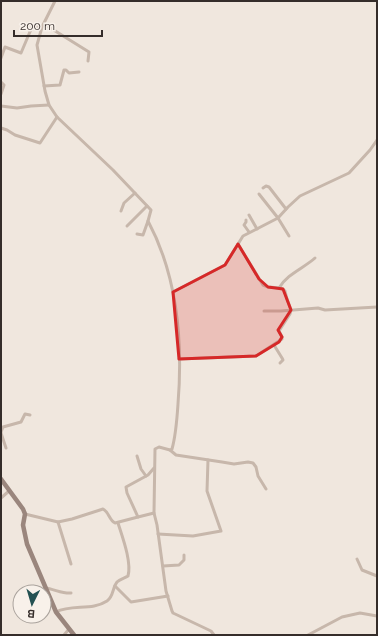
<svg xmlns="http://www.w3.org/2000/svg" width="378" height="636" viewBox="0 0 378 636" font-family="Raleway,sans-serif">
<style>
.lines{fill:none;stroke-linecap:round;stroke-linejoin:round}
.street{stroke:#c7b7ab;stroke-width:3}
.secondary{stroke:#9a867d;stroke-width:4.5}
.marked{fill:#d62828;fill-opacity:0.2;stroke:#d62828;stroke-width:3;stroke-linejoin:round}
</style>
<rect width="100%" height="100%" fill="#f0e7de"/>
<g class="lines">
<!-- street -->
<g class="street">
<path d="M55 1 42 27 37 45 45 91 49 105 57 117 113 170 151 210 148 221C178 277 183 341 178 404 177 419 176 435 172 449L170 450 159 447 155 449 154 513 157 525 166 591 172 611 173 613 211 631 214 635"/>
<polyline points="44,24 89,52 88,61"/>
<polyline points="1,58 5,47 21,53 32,27 42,27"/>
<polyline points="1,82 4,85 1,94"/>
<polyline points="44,86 60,85 64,70 66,70 69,73 79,72"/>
<polyline points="1,106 17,108 31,106 49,105"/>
<polyline points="1,128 7,130 15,135 40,143 57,117"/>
<polyline points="263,188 266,186 269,187 286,209"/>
<polyline points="259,194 278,218 289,236"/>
<polyline points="121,211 124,203 135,193"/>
<polyline points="249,215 257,229"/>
<polyline points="246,220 246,222 244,225 249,232"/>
<polyline points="127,226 147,206"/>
<polyline points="137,234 143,235 148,221"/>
<path d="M279 288C287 274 304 268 315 258"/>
<polyline points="173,292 225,265 243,236 278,218 288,207 300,196 349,173 370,150 377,140"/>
<polyline points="264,311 281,311 318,308 325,310 377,307"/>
<polyline points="274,345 282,358 283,360 280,363"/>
<polyline points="179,359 256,356 282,339 282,337 279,331 290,314 291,310 287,299 285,291 281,288 268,287 263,285 238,244"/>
<polyline points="1,432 3,427 21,422 25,414 30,415"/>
<polyline points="1,433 6,448"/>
<polyline points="170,450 176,455 222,462 234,464 248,462 253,463 256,467 258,476 266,489"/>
<polyline points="137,456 141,469 146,476"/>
<polyline points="1,498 9,491"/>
<path d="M25 514 58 522 72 519 103 509C109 512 109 520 115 523L138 517 127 493 126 487 148 475 154 468"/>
<polyline points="138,517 154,513"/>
<polyline points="58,522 71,564"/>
<polyline points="158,534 193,536 221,531 207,491 208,460"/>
<polyline points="357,559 362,570 377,576"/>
<polyline points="163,566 179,565 184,560 184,555"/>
<polyline points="115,586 131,602 168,596"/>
<path d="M45 588C54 589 63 594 71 593"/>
<path d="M56 612C72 604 92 611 107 601 114 596 112 588 117 582 120 579 125 578 128 576 132 562 122 536 118 523"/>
<polyline points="64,635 69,629"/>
<polyline points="308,635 342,617 360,613 377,616"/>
</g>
<!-- secondary -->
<polyline class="secondary" points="1,479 23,509 25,514 23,525 27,544 56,612 74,635"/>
</g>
<!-- marked area -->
<path class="marked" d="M238 244 259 279 268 287 283 289 291 310 278 330 282 337 279 342 256 356 179 359 173 292 225 265Z"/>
<!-- border -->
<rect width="378" height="636" fill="none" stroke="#352d2a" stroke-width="4"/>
<!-- north arrow -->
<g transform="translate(32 604) rotate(185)"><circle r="19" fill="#f8f1ea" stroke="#aaa39d"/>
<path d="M0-3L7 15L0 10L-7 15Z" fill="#245152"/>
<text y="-6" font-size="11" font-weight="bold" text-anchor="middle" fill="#352d2a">B</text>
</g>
<!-- scale -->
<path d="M14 30v6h88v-6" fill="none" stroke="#352d2a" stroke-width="2"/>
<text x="20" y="30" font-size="12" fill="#352d2a" stroke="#f8f1ea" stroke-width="3" paint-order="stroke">200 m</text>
</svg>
